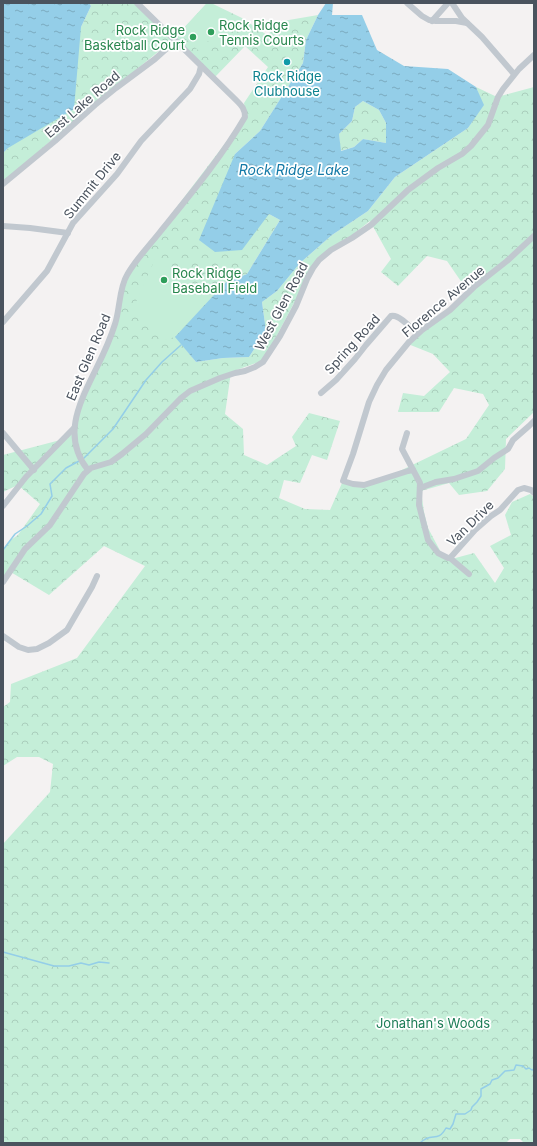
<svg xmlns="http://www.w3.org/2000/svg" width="537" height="1146" viewBox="0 0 537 1146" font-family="Inter,sans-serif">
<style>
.forest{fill:url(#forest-crowns);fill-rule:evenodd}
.pitch{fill:#c4eed8}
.water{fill:url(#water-ripples);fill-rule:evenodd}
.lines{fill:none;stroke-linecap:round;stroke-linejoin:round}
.stream{stroke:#94cee8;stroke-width:1.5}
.street{stroke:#c1c8cf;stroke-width:6}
.leisure-dot{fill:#2e9e5b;stroke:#fff;stroke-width:1.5}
.culture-dot{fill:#0f9aa8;stroke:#fff;stroke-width:1.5}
.labels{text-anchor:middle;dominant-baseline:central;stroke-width:3.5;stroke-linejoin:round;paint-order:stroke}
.leisure-label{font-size:13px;fill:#27864d;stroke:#fff;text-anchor:start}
.culture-label{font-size:13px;fill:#0d838f;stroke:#fff}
.street-label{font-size:13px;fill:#4a535e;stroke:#fff}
.park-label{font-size:13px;fill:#1d7d57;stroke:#fff}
.water-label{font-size:14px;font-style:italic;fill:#157aa7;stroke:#fff}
</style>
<defs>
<pattern id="forest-crowns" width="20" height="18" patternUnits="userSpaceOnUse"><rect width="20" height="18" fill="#c4eed8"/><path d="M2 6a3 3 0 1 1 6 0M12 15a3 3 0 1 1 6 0" fill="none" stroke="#aacebc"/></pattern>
<pattern id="water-ripples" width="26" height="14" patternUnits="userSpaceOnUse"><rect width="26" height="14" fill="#94cee8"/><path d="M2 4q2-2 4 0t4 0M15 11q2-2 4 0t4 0" fill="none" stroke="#7baabf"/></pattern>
</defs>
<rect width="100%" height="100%" fill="#f4f2f2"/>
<!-- forest -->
<g class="forest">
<path d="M89 3H140L176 37 207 3H211L242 18 267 35 283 21 318 15 306 40 303 63 260 131 235 154 269 214 280 220 247 274 225 283 176 337 196 362 223 358 249 357 266 331 262 302 277 291 300 263 332 235 368 211 395 177 468 128 483 105 476 87 497 97 534 87V382L533 383 534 412 506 439 505 469 487 491 459 495 449 483 421 491 424 512 428 528 444 558 448 560 474 553 495 583 504 568 490 546 511 535 505 515 512 502 530 494 534 497V1143H524L520 1139H510L506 1143H3V844L50 792 53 764 39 757H17L3 766V707L10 702 11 684 77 658 145 566 104 546 49 595 9 571 3 579V550L8 542 18 535 40 504 18 485 3 492V455L68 438 86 385 113 331 125 275 246 116 244 103 268 67 245 46 215 77 175 38 82 114 3 182V153L8 148 81 27 91 6ZM370 221 391 259 381 272 398 286 427 256 447 261 469 293 408 344 433 354 450 372 424 396 403 393 398 412H439L454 388 483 394 489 405 466 439 377 482 342 483 330 510 305 509 279 498 284 480 300 483 312 455 327 460 340 421 309 413 292 437 296 446 267 465 244 455 243 429 225 414 231 372 264 360 314 265Z"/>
<polygon points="363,101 379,110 386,123 386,143 363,139 354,147 340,151 339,134 352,121 355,107"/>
</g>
<!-- pitch -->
<g class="pitch">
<polygon points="207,3 210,3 232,23 212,44 208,41 199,51 179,33"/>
<polygon points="155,259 209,301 175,337 165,340 143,324 132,311"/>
</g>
<!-- water -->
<g class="water">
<polygon points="3,3 89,3 91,6 81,27 74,109 8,148 3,153"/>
<path d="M326 3H333L332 15H362L377 50 404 66 448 69 476 87 484 105 468 128 395 177 368 211 332 235 300 263 277 291 262 302 266 331 249 357 223 358 196 362 175 337 225 283 247 274 280 220 269 214 242 250 215 252 199 240 235 154 260 131 303 63 306 40 318 15ZM363 101 379 110 386 123V143L363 139 354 147 341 151 339 134 352 121 355 107Z"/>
</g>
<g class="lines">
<!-- stream -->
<g class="stream">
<polyline points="84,458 113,429 146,380 162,362 181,345"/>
<polyline points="3,550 15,534 27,526 41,514 52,496 50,484 66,468 81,460"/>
<polyline points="3,952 54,966 69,966 81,963 89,965 99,962 109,963"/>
<path d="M420 1143C432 1131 437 1144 446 1128L450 1129 453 1124 456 1114H465L471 1110 472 1107 477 1102 481 1096V1089L490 1084 492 1080 498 1078 505 1071 514 1070 516 1065 523 1066 526 1069 529 1068 532 1070 534 1069"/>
</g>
<!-- street -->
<g class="street">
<polyline points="407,3 422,16 429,20 436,21 456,21 467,23"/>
<polyline points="452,3 462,18 482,37 514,74"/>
<polyline points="432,21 448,3"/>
<polyline points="3,184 55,141 95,105 116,88 155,59 175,41"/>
<polyline points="3,226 30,228 68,233"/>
<polyline points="3,322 47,271 73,223 117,174 141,141 190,89 199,74 201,66"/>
<path d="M321 393 336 380 355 359 366 345 391 316C399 314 411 328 417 334"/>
<polyline points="3,433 34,470"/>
<polyline points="407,433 402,449 420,483 419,505 428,540 431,544 438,553 448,558 450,558 475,530 491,516 500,510 518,490 524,488 531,490 534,493"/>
<path d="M88 470C61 436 80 402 96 369 103 355 110 340 115 324 120 309 119 288 127 275 136 259 149 246 160 232 190 195 221 158 245 117 245 109 242 106 236 100L137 3"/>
<polyline points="413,470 408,471 364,485 353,484 343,481 353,454 369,402 377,385 386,370 409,342 422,330 450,310 474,287 507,261 534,236"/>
<polyline points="420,488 436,482 454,479 478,471 494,458 508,449 513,440 529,426 534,421"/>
<polyline points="3,506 26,477 74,428"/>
<polyline points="450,558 469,574"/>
<polyline points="3,582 25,549 50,525 84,474 91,468 111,462 122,454 146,434 181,398 190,391 220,378 235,373 245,371 255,367 263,362 280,336 296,306 307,279 313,268 319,260 331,250 352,238 371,225 408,190 438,168 462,154 471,146 488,125 498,97 503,89 519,69 534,55"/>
<polyline points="3,636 19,647 28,650 37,649 49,643 67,630 92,587 97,576"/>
</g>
</g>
<!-- markers -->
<g class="leisure-dot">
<circle cx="211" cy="32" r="4"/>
<circle cx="193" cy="37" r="4"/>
<circle cx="164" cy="280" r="4"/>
</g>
<circle class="culture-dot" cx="287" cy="62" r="4"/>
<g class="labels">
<!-- leisure labels -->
<g class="leisure-label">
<text x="219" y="25">Rock Ridge<tspan x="219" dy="15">Tennis Courts</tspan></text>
<text x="185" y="30" text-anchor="end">Rock Ridge<tspan x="185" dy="15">Basketball Court</tspan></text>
<text x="172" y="273">Rock Ridge<tspan x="172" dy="15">Baseball Field</tspan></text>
</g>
<!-- culture labels -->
<g class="culture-label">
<text x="287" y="76">Rock Ridge<tspan x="287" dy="15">Clubhouse</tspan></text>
</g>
<!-- street labels -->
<g class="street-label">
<text transform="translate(82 104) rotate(-41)">East Lake Road</text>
<text transform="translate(92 185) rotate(-51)">Summit Drive</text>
<text transform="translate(443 301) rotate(-40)">Florence Avenue</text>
<text transform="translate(281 306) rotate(-62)">West Glen Road</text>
<text transform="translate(352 344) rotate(-48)">Spring Road</text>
<text transform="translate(88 357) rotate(-67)">East Glen Road</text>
<text transform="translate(470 523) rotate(-44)">Van Drive</text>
</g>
<!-- park labels -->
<g class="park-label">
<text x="433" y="1023">Jonathan's Woods</text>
</g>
<!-- water labels -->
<g class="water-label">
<text x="294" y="169">Rock Ridge Lake</text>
</g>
</g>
<!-- border -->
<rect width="537" height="1146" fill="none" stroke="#4a535e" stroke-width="8"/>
</svg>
